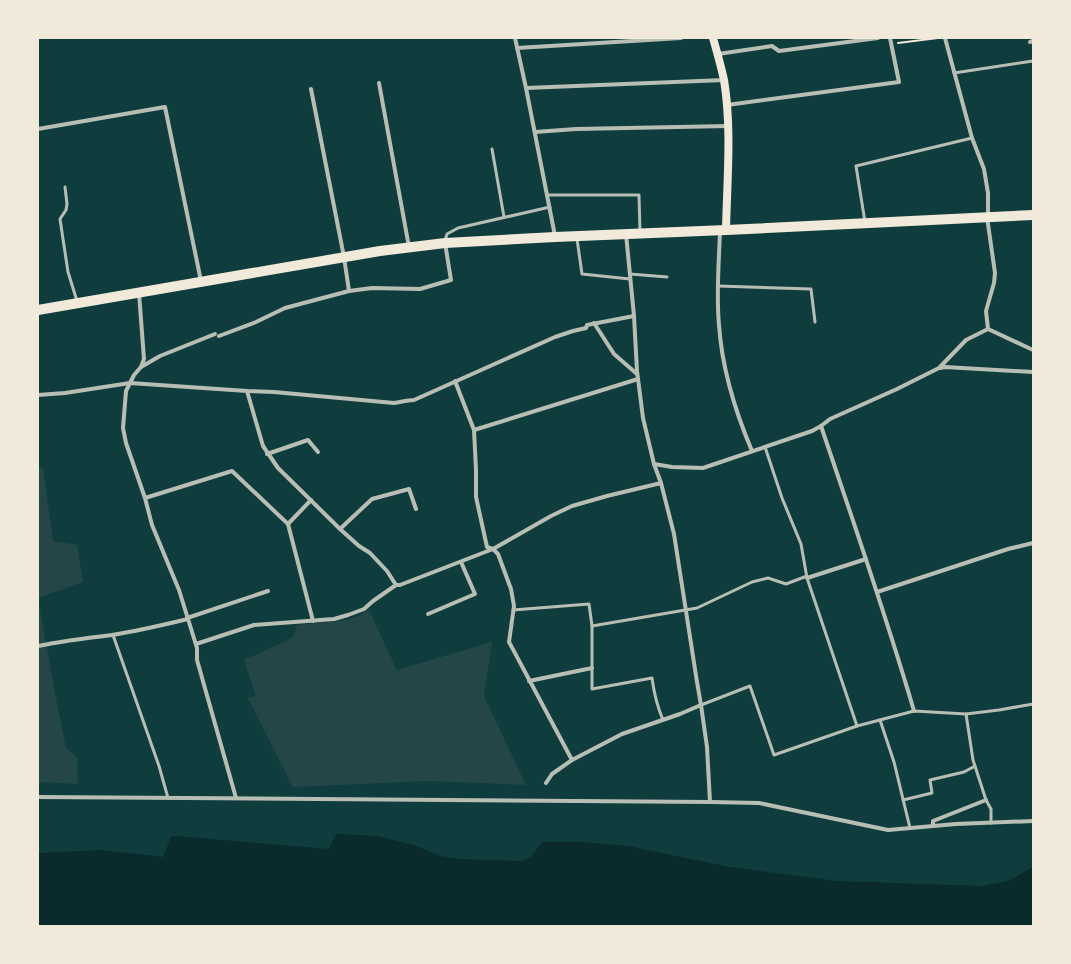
<svg xmlns="http://www.w3.org/2000/svg" width="1071" height="964" viewBox="0 0 1071 964" font-family="'DejaVu Sans',sans-serif">
<style>
.green{fill:#244646}
.water{fill:#0a2a2b}
.lines{fill:none;stroke-linecap:round;stroke-linejoin:round}
.path{stroke:#f1e9da;stroke-width:2}
.service{stroke:#b8beb3;stroke-width:3}
.minor{stroke:#b8beb3;stroke-width:4}
.secondary{stroke:#f1e9da;stroke-width:8}
.primary{stroke:#f1e9da;stroke-width:10}
</style>
<rect width="100%" height="100%" fill="#0f3d3e"/>
<!-- green -->
<g class="green">
<polygon points="43,468 53,541 77,545 83,582 38,598 38,469"/>
<polygon points="38,599 57,704 66,748 77,758 78,784 38,782"/>
<polygon points="369,610 397,670 492,642 484,696 526,785 428,781 293,787 248,698 256,696 244,660 284,642 294,636 297,625 348,620 358,616"/>
</g>
<!-- water -->
<polygon class="water" points="336,834 377,836 414,845 440,856 459,859 522,861 532,856 542,842 582,842 628,846 730,867 838,881 981,886 1008,881 1033,867 1033,926 38,926 38,853 101,850 163,857 171,837 175,836 329,849"/>
<g class="lines">
<!-- path -->
<polyline class="path" points="898,43 938,38"/>
<!-- service -->
<g class="service">
<polyline points="954,73 1033,61"/>
<polyline points="492,149 504,217"/>
<polyline points="65,187 67,204 66,210 60,219 68,272 77,301"/>
<polyline points="547,195 639,195 640,232"/>
<polyline points="865,222 856,166 972,138"/>
<polyline points="577,239 582,274 630,279"/>
<polyline points="445,241 447,234 458,228 550,207"/>
<polyline points="630,274 667,277"/>
<polyline points="718,286 811,289 815,322"/>
<polyline points="765,447 782,498 801,544 807,578 857,726"/>
<path d="M513 610 589 604 592 626V689L652 678C654 693 657 706 663 720"/>
<polyline points="592,626 697,608 752,582 768,578 786,584 807,576"/>
<polyline points="113,635 159,766 168,798"/>
<polyline points="701,705 750,686 774,755 857,726 914,711 966,714 999,710 1033,704"/>
<polyline points="966,714 973,760 986,800 991,809 991,823"/>
<polyline points="880,720 894,762 910,828"/>
<polyline points="903,800 932,793 930,780 964,772 975,766"/>
</g>
<!-- minor -->
<g class="minor">
<polyline points="515,38 526,88 555,236"/>
<polyline points="945,38 972,138 984,169 988,193 988,217"/>
<polyline points="1030,42 1033,41"/>
<polyline points="517,48 681,38"/>
<polyline points="718,54 772,46 779,51 878,38"/>
<polyline points="379,83 409,247"/>
<polyline points="526,88 724,80"/>
<polyline points="311,89 344,257 349,291"/>
<polyline points="727,105 899,82 890,38"/>
<polyline points="38,129 165,107 201,281"/>
<polyline points="535,132 576,129 728,126"/>
<polyline points="987,217 995,273 994,283 986,311 988,329"/>
<path d="M720 231C719 262 716 294 719 325 722 369 735 411 752 451"/>
<polyline points="626,234 634,316 637,371 643,418 654,464 661,483 674,534 697,682 701,705 707,747 710,802"/>
<polyline points="139,293 144,359 141,367 134,375 126,391 123,428 126,443 145,498 152,525 179,590 197,648 197,660 236,798"/>
<polyline points="594,323 614,354 637,374"/>
<polyline points="988,329 1033,350"/>
<polyline points="219,336 256,322 285,308 349,291 372,288 420,289 451,280 445,243"/>
<polyline points="141,367 160,356 215,334"/>
<polyline points="940,368 945,367 1033,372"/>
<polyline points="455,381 474,430 476,470 476,497 487,547 493,549 498,554 511,589 514,606 509,642 572,760 622,734 680,714 701,705"/>
<polyline points="247,391 263,446 278,468 340,529 359,546 370,553 387,571 396,585"/>
<path d="M38 395 65 393 130 383 247 391 274 392 394 403C401 402 407 400 414 400L555 337 573 331 586 328 587 325 634 316"/>
<path d="M821 426C853 521 886 615 914 711"/>
<polyline points="474,430 638,379"/>
<polyline points="267,454 308,440 318,452"/>
<polyline points="654,464 672,467 703,468 812,431 821,426 830,419 897,389 939,368 966,340 988,329"/>
<polyline points="145,498 232,471 288,524 311,500"/>
<polyline points="288,524 313,621"/>
<polyline points="340,529 372,499 409,489 416,509"/>
<polyline points="807,578 866,559"/>
<polyline points="877,592 1008,549 1033,543"/>
<polyline points="428,614 475,594 461,562"/>
<polyline points="187,618 268,591"/>
<polyline points="196,644 254,625 334,619 348,615 364,609 373,601 396,585 400,585 493,549 551,516 572,506 607,496 661,483"/>
<path d="M38 646C63 641 87 638 112 635 137 631 163 625 188 619"/>
<polyline points="529,681 592,668"/>
<polyline points="546,783 552,774 572,760"/>
<polyline points="38,797 710,802 759,803 888,830 956,824 1033,821"/>
<polyline points="933,826 933,821 986,800"/>
</g>
<!-- secondary -->
<path class="secondary" d="M713 38C717 52 721 66 724 80 732 128 727 181 726 230"/>
<!-- primary -->
<polyline class="primary" points="38,310 380,251 445,243 555,237 726,230 1033,215"/>
</g>
<!-- border -->
<rect width="1071" height="964" fill="none" stroke="#f1e9da" stroke-width="78"/>
</svg>
